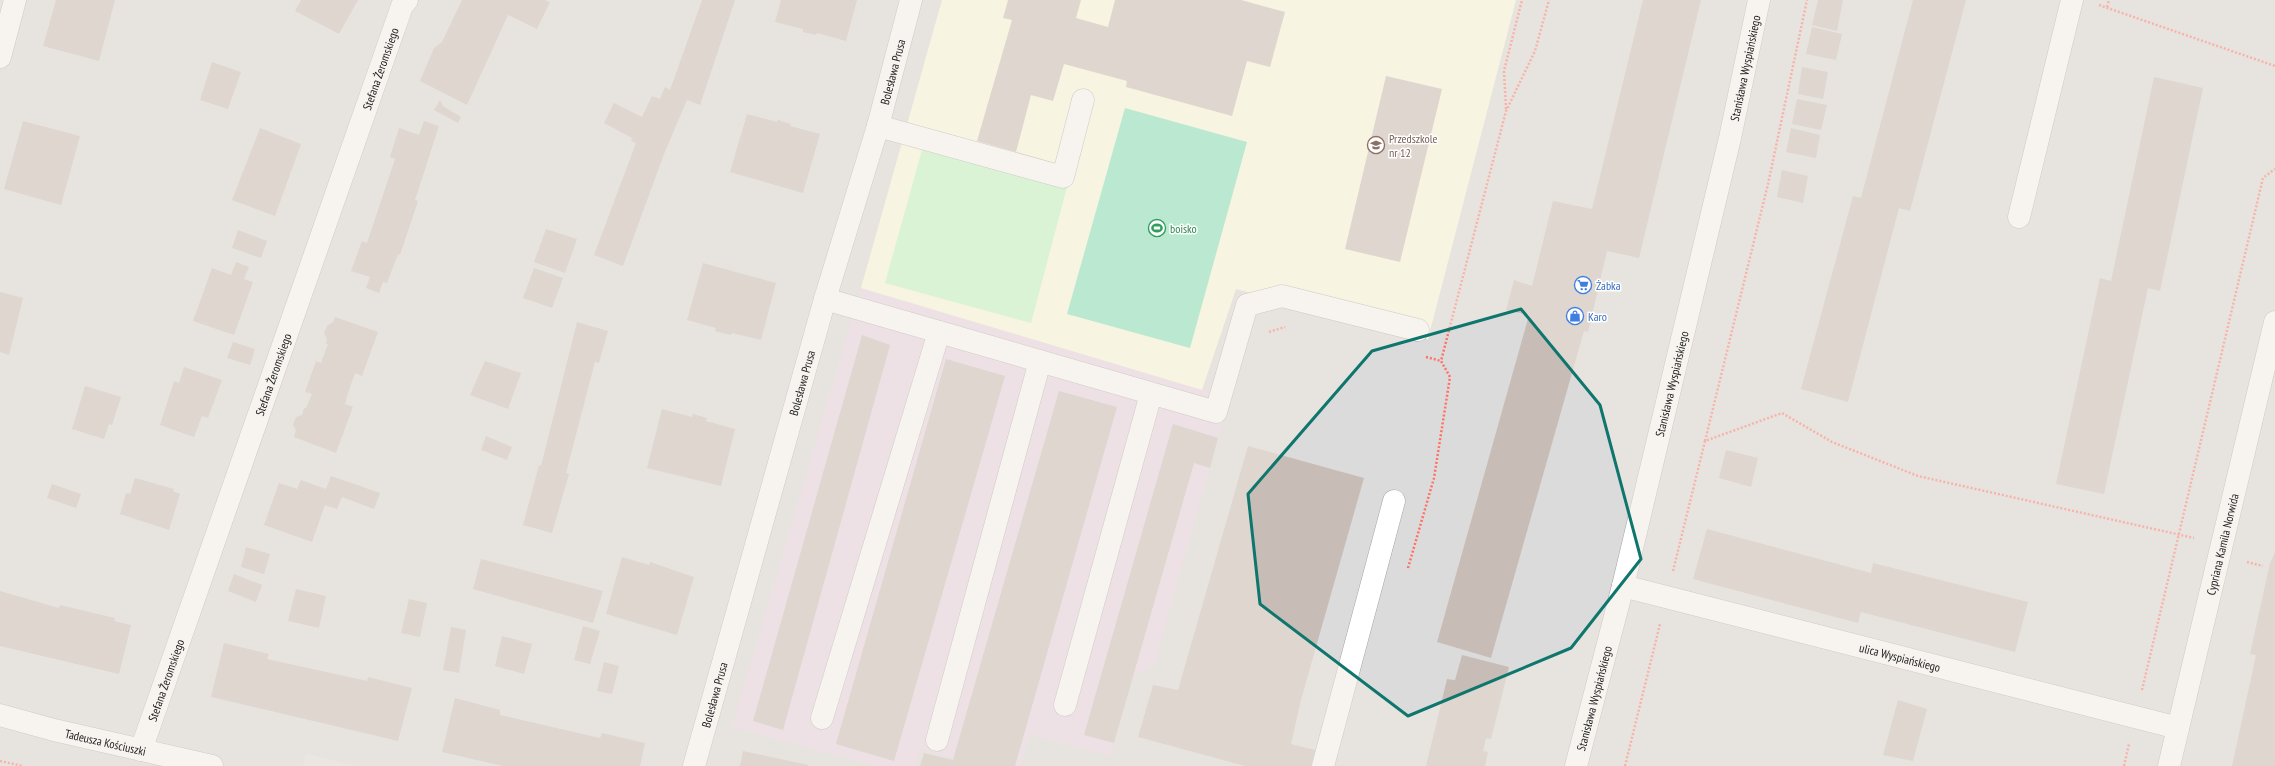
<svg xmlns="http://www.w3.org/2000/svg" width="2275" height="766" viewBox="0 0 2275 766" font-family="'PT Sans Narrow',sans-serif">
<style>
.residential{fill:#dcdbdb}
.industrial{fill:#e9d4e6}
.education{fill:#fffedd}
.park{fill:#bdfdc0}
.pitch{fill:#7be5b8}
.parking{fill:#e2e2e2}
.building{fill:#c8bdb6}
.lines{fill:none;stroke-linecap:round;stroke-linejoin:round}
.minor-casing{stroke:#a5a5a5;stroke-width:23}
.path{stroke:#ff7065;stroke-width:2.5;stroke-dasharray:2 2;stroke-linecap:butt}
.minor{stroke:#fff;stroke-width:22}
.marked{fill:none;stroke:#0f766e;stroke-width:3;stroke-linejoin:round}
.labels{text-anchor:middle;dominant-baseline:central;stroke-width:3;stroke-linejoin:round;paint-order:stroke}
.street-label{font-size:12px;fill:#1e1e1e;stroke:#fff}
.education-label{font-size:12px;fill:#785e54;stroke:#fff;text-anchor:start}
.leisure-label{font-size:12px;fill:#27864d;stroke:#fff;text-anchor:start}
.shop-label{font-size:12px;fill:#366cbe;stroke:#fff;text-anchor:start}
</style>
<rect width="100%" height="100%" fill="#f0ebe3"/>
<!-- residential -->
<rect class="residential" x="0" y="0" width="2275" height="766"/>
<!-- industrial -->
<polygon class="industrial" points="861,288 1229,398 1154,665 1132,678 1110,756 1029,734 1020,766 984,766 921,749 916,766 876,766 732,727"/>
<!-- education -->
<polygon class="education" points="942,0 1516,0 1428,339 1236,289 1202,390 861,288"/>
<!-- park -->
<polygon class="park" points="922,150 1067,187 1031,323 885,283"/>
<!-- pitch -->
<polygon class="pitch" points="1125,108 1247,142 1190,348 1067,314"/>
<!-- parking -->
<polygon class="parking" points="306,754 358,766 303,766"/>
<!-- building -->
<g class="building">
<polygon points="56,0 115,0 99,61 43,46"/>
<polygon points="301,0 358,0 339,34 295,11"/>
<polygon points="462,0 545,0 550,2 537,29 508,15 467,105 420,81 434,48 442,42"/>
<polygon points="702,0 735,0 700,105 687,100 664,154 623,266 594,255 636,143 631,141 632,138 604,123 614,103 642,117 652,96 660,99 665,87 670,90"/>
<polygon points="781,0 857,0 846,41 817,33 816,35 803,32 803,29 775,22"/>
<polygon points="1008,0 1081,0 1076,18 1108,27 1115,0 1241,0 1285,12 1270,67 1247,61 1232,116 1126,87 1127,81 1064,64 1053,101 1031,95 1016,152 977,141 1012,20 1003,18"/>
<polygon points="1643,0 1701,0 1639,258 1607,251 1588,332 1584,331 1491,658 1437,642 1529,315 1506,310 1514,280 1532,286 1553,201 1592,209"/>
<polygon points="1818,0 1843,0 1837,31 1812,25"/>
<polygon points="1913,0 1966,0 1910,211 1899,208 1848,402 1801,389 1853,196 1861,198"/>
<polygon points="1812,27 1842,34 1836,60 1806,54"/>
<polygon points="212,62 241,72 228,109 200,100"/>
<polygon points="1802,67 1828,72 1823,99 1798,94"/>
<polygon points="1386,76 1442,89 1400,262 1345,249"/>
<polygon points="2154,77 2203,88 2160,291 2148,288 2104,494 2056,484 2100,278 2111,281"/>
<polygon points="1797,99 1827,105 1821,130 1792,124"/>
<polygon points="440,100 443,106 461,117 458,123 434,110"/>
<polygon points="747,114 777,122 778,120 791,124 790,126 820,134 803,193 730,172"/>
<polygon points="23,121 80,136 61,205 4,189"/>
<polygon points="424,121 439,126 415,200 418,201 400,255 398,254 387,283 383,282 379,293 366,288 370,277 351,271 362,241 367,243 395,159 390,157 399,128 419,135"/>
<polygon points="260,128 301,144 275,216 232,200"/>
<polygon points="1791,128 1820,135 1816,158 1786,152"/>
<polygon points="1782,170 1808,176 1803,203 1777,197"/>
<polygon points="546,229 577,239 565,273 534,262"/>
<polygon points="238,230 267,241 261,258 232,248"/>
<polygon points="236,262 249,267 244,279 253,282 234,335 193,321 212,268 231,275"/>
<polygon points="703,263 776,283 761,340 732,333 731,335 715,331 716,328 687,320"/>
<polygon points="534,268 563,278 552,308 523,298"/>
<polygon points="0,292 23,298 9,355 0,352"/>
<polygon points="335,317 378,332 362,376 355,373 349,390 345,404 353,407 336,453 294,437 296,430 293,425 296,417 302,415 304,408 306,408 312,394 305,392 316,361 321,363 328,344 326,344 327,339 324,333 327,326 333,322"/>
<polygon points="577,322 608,331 599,363 595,362 566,473 569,474 552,533 523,525 539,465 541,466"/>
<polygon points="862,335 890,345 783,730 753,721"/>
<polygon points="233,342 255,349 250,365 227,358"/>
<polygon points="946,359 1005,376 894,761 836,744"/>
<polygon points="485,361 521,373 508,409 470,395"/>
<polygon points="184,367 222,380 208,418 202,416 194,437 160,425 174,381 179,383"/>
<polygon points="85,386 121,397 112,425 109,424 104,439 72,429"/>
<polygon points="1059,391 1117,407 1015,766 920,766 924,753 953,760"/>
<polygon points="662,409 692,417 693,414 707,418 706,421 735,429 721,486 647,468"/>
<polygon points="1173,424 1218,438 1210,468 1194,463 1114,743 1084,735"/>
<polygon points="486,436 512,447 507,460 481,450"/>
<polygon points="1248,446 1364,478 1301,700 1291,744 1315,750 1311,766 1245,766 1138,737 1153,685 1178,690"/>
<polygon points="1726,450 1758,458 1751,487 1719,478"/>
<polygon points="331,476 380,493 374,509 342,497 337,509 325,505 312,542 264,525 279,483 297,489 301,480 326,489"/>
<polygon points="135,478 174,489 173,491 180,494 169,530 120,514 126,493 130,494"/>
<polygon points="52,484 81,494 76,508 47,498"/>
<polygon points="1707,529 1871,573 1873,563 2028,602 2015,652 1861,612 1858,623 1693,579"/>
<polygon points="246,547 270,554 264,574 241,567"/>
<polygon points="2275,552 2275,766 2232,766 2256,655 2250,654 2270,563"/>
<polygon points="622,557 649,565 650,562 694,577 677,635 606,614"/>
<polygon points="481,559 603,591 593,623 473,589"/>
<polygon points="234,574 262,585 256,602 228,591"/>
<polygon points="296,589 326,596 319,628 288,621"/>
<polygon points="0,591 59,608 60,605 115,618 114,621 131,625 119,674 0,646"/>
<polygon points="409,599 427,603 420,637 401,633"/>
<polygon points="583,626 600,631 590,664 574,660"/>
<polygon points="451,627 466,630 459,673 443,670"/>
<polygon points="502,636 532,644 524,674 495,666"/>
<polygon points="224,643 269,654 267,659 367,681 368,677 412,688 398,741 211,697"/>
<polygon points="1462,655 1509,667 1491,739 1486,738 1483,751 1488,752 1485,766 1426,766 1447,679 1455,680"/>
<polygon points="604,662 619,666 612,694 597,691"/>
<polygon points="455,698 500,710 500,715 600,738 602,733 645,743 640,766 503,766 442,752"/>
<polygon points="1898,700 1927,709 1913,761 1883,755"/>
<polygon points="743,751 808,765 808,766 740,766"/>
</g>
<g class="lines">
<!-- minor casing -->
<g class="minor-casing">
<g id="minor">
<polyline points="0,57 15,0"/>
<polyline points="878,126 1063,177 1083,100"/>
<polyline points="2019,217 2072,0"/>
<polyline points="825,299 1216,412 1247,305 1282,296 1418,330"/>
<path id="s1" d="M1623 586 2178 728"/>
<polyline points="1065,705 1151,394"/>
<path id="s2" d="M0 715 54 730 212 766"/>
<polyline points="822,718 939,332"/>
<polyline points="937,740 1040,361"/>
<path id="s3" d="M141 750 402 6 407 0"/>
<path id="s4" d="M694 766 825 299 878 126 911 0"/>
<polyline points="1323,766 1394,501"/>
<path id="s5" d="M1576 766 1623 586 1730 138 1759 0"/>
<path id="s6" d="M2169 766 2275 322"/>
</g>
</g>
<!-- path -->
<g class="path">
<polyline points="2099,5 2275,66"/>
<polyline points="2107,7 2109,0"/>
<polyline points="1506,109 1504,71 1522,0"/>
<polyline points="1269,332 1285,327"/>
<polyline points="1426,357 1441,361"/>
<polyline points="1705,441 1768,184 1807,0"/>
<polyline points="2247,562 2263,566"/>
<polyline points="1408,568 1434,478 1450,377 1441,361 1506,111 1535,51 1549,0"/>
<polyline points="1673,571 1705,441 1782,413 1832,442 1918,476 2194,538"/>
<polyline points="2142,690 2263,178 2275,169"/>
<polyline points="0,761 23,766"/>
<polyline points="1625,766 1660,624"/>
<polyline points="2124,766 2129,744"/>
</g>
<!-- minor -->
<use href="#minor" class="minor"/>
</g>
<!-- marked area -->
<path d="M0 0H2275V766H0ZM1521 309 1600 405 1641 559 1571 648 1408 716 1260 604 1248 494 1372 351Z" fill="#f0ebe3" fill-opacity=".55" fill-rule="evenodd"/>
<path class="marked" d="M1521 309 1600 405 1641 559 1571 648 1408 716 1260 604 1248 494 1372 351Z"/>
<!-- icons -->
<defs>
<g id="school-ring" transform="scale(0.9)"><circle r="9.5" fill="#fff" stroke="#8d6e63" stroke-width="1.5"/><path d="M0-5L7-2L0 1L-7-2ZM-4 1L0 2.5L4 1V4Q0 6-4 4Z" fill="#8d6e63"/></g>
<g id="stadium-ring" transform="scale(0.9)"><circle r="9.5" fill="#fff" stroke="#2e9e5b" stroke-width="1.5"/><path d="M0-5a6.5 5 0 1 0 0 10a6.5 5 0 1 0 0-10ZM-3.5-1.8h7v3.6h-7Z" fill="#2e9e5b"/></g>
<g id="supermarket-ring" transform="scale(0.9)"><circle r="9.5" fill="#fff" stroke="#3f7fe0" stroke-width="1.5"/><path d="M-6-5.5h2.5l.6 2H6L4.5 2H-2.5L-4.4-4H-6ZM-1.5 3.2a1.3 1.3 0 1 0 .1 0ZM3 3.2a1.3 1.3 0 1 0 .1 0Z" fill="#3f7fe0"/></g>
<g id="shop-ring" transform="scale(0.9)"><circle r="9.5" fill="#fff" stroke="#3f7fe0" stroke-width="1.5"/><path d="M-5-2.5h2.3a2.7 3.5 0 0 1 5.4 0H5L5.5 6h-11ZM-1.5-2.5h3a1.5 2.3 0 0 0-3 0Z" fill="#3f7fe0"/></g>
</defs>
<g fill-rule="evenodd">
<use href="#school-ring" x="1376" y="145"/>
<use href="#stadium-ring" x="1157" y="228"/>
<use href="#supermarket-ring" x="1583" y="285"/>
<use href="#shop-ring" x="1575" y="316"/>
</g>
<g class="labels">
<!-- street labels -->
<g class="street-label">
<text stroke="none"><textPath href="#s5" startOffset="718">Stanisława Wyspiańskiego</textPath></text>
<text stroke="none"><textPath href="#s3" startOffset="722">Stefana Żeromskiego</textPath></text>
<text stroke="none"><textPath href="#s4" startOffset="722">Bolesława Prusa</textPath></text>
<text stroke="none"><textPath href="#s3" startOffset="398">Stefana Żeromskiego</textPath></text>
<text stroke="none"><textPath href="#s4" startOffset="398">Bolesława Prusa</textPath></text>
<text stroke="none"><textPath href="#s5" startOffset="394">Stanisława Wyspiańskiego</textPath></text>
<text stroke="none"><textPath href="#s6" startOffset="228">Cypriana Kamila Norwida</textPath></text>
<text stroke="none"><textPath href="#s1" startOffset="286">ulica Wyspiańskiego</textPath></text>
<text stroke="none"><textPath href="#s3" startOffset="74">Stefana Żeromskiego</textPath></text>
<text stroke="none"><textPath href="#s4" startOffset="74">Bolesława Prusa</textPath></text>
<text stroke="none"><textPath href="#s5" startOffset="70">Stanisława Wyspiańskiego</textPath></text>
<text stroke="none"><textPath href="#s2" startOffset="109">Tadeusza Kościuszki</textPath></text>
</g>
<!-- education labels -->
<g class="education-label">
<text x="1389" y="138">Przedszkole<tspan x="1389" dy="14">nr 12</tspan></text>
</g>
<!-- leisure labels -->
<g class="leisure-label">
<text x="1170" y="228">boisko</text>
</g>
<!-- shop labels -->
<g class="shop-label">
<text x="1596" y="285">Żabka</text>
<text x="1588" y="316">Karo</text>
</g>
</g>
</svg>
